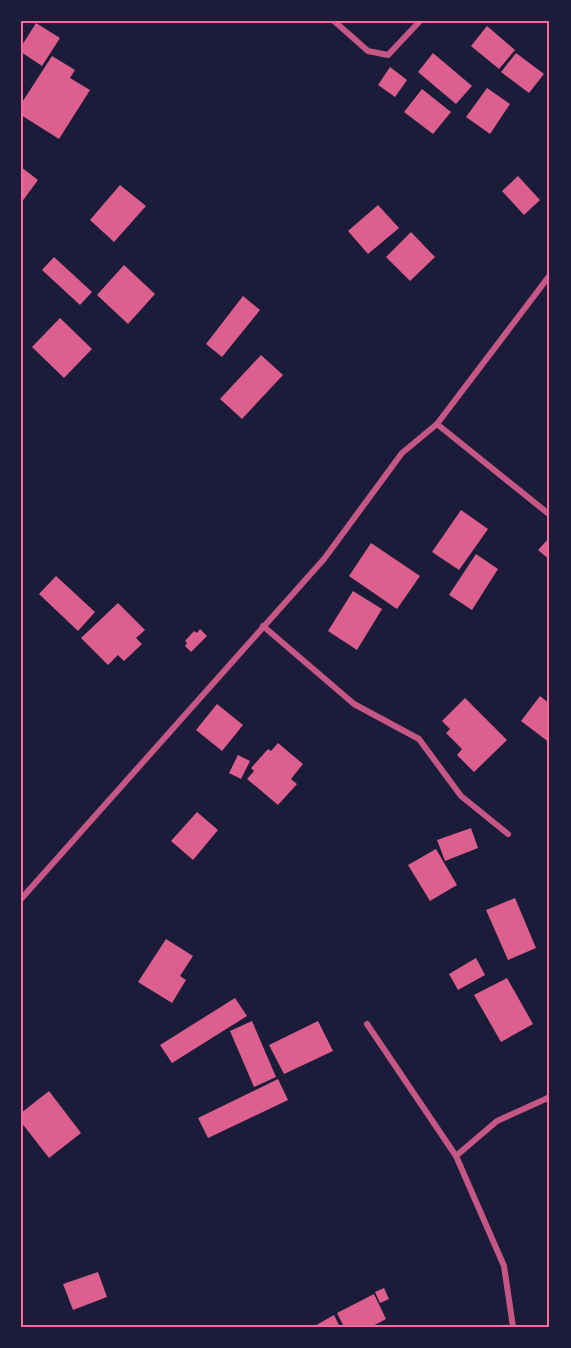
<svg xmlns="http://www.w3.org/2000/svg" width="571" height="1348" viewBox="0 0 571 1348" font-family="'PT Serif',serif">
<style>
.building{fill:#dd5f8e}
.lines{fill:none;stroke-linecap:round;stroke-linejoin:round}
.minor{stroke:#c65784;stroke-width:6}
.neatline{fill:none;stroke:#ff6b9d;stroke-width:2}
</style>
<rect width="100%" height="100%" fill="#1b1b3a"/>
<!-- building -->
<g class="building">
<polygon points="36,23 60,38 42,66 21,52 21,47"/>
<polygon points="487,26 515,50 499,69 471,46"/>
<polygon points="433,53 472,86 456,104 418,72"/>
<polygon points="516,53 544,74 529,93 501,72"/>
<polygon points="52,56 75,70 70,78 90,90 59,139 21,115 21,104"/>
<polygon points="390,67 407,80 395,97 378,85"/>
<polygon points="487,88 510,104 490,134 466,117"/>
<polygon points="422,89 451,112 433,134 404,112"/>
<polygon points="21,167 38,180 21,203"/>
<polygon points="518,176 540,200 524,215 502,191"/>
<polygon points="120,185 146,206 114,242 90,220"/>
<polygon points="378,205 399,228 368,254 348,231"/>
<polygon points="411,232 435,257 410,281 386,257"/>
<polygon points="54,257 92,292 80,305 42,270"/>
<polygon points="124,265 155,294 128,324 97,295"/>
<polygon points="243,296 260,310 222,357 206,344"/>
<polygon points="60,318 92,349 64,378 32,347"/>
<polygon points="261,355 283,375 242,419 220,399"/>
<polygon points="461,510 488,529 459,570 432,552"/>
<polygon points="550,537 550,560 538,550"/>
<polygon points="371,543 420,576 397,609 349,576"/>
<polygon points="476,554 498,569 472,610 449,595"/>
<polygon points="56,576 95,612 78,631 39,594"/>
<polygon points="353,591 382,609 357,650 328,631"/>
<polygon points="118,603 145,630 136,638 142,644 124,661 118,655 108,665 81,638"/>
<polygon points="200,629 207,636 191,652 185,646 187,643 185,641 194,631 197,633"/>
<polygon points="540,696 550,704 550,743 521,721"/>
<polygon points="465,698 507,740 474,772 457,755 462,749 446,733 450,729 442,721"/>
<polygon points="217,704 243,725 222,751 196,730"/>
<polygon points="278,743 303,764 291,779 297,784 278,805 247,779 254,771 251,768 268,749 271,751"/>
<polygon points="238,755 250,761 241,779 229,773"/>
<polygon points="197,812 218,830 193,860 171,841"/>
<polygon points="471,828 478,848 445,861 437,840"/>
<polygon points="436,849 457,885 430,901 408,865"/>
<polygon points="515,898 536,948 508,960 486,910"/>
<polygon points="166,939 193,956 180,976 186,980 172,1003 138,982"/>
<polygon points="476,958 485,975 458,990 449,974"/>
<polygon points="507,978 533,1024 501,1042 474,995"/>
<polygon points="235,998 247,1016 172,1063 160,1045"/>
<polygon points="252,1021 276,1077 254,1087 230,1031"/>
<polygon points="318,1021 333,1051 284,1074 269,1045"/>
<polygon points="278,1079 288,1100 208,1138 198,1118"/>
<polygon points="49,1091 81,1133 49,1158 21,1122 21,1113"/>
<polygon points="98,1272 107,1297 73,1310 63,1284"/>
<polygon points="384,1288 389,1299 380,1303 375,1292"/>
<polygon points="374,1294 386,1319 371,1327 344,1327 337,1313"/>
<polygon points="334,1315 340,1327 313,1327"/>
</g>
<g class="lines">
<!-- minor -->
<g class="minor">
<polyline points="334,21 368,51 388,55 420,21"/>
<polyline points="437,424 550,275"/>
<polyline points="263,626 354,704 419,739 461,796 508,834"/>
<polyline points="21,899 324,559 402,453 437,424 550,515"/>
<polyline points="367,1024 456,1156 504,1266 513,1327"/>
<polyline points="456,1156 497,1121 550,1097"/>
</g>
</g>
<!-- border -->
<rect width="571" height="1348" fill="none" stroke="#1b1b3a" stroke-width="45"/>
<rect x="22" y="22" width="526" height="1304" class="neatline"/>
</svg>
